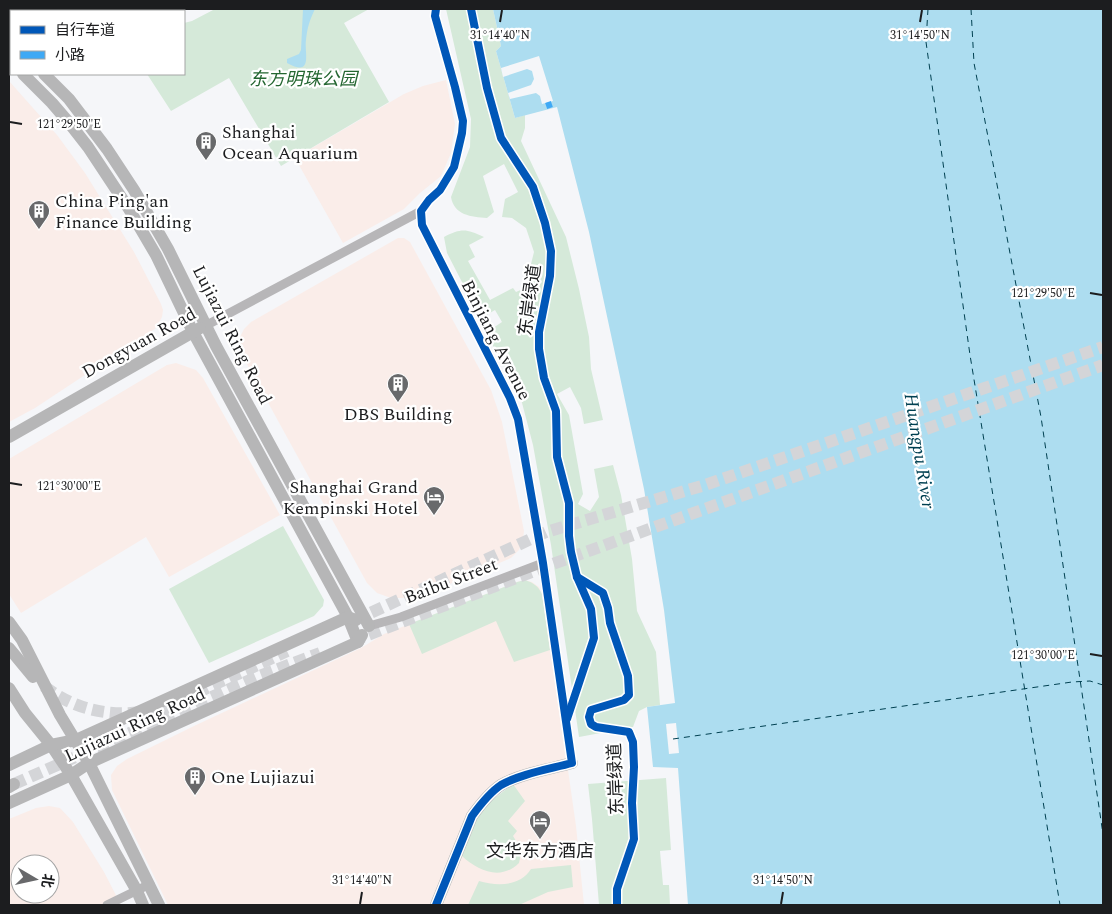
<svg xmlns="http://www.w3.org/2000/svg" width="1112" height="914" viewBox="0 0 1112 914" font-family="Spectral,'Noto Sans SC',serif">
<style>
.commercial{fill:#faede9;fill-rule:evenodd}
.green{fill:#d5e9d9}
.water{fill:#adddf0}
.pier{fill:#f5f6f9}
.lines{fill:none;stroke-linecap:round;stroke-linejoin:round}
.ferry{stroke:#004051;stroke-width:1;stroke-dasharray:6 5;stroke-linecap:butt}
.secondary-tunnel{stroke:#d4d5d8;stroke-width:12;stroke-dasharray:12 6;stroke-linecap:butt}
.street{stroke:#b7b6b8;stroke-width:9}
.secondary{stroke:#b6b6b7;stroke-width:12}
.quiet{stroke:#3fa9f5;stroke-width:6;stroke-dasharray:12 6;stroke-linecap:butt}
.cycleway-casing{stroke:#fff;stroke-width:11}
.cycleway{stroke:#0057b8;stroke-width:8}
.ticks{fill:none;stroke:#1c1d1f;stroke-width:2}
.labels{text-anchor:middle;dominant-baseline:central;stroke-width:4.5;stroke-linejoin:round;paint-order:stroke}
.park-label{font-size:18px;font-style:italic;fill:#246631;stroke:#fff}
.poi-label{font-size:18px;fill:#1c1d1f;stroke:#fff;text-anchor:start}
.street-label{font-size:18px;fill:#1c1d1f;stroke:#fff}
.water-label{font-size:19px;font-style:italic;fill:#004051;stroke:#fff}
.ticks-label{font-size:12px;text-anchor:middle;fill:#1c1d1f;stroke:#fff;stroke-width:4.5;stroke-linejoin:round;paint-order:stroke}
</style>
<rect width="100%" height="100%" fill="#f5f6f9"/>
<!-- commercial -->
<g class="commercial">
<polygon points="446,80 455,124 451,153 441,176 420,193 404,209 343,243 295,158 404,94 423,86"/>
<polygon points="9,81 57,135 85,173 134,252 161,304 163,310 162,317 156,328 35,408 9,422"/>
<polygon points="398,238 404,238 410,242 491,390 502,422 524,531 523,540 519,550 511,558 424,595 408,598 391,598 377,593 367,583 243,357 240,346 240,337 244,329 251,322"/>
<polygon points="176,363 196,370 203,378 280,515 169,577 146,537 21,613 9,594 9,459 167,365"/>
<polygon points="525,580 532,582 539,587 542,594 566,760 498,782 431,905 168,905 112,790 111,775 117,766 127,759 194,726 361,648 384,634 517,582"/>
<polygon points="568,770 576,826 584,905 442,905 478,816 513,784"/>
<path d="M49 806 60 808 73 822 104 872 121 905H9V819L36 808ZM20 864H50V894H20Z"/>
</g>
<!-- green -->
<g class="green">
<polygon points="215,9 369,9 344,23 389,102 281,166 229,78 171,111 147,74 184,74 184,23 192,21"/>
<path d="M446 9H493L501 46 496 51 515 118 525 115V128L521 141 566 237 579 289 589 337 591 369 603 420 584 424 581 408 570 387 557 394 569 415 583 494 578 504 590 511 599 497 594 469 613 465 621 495 632 559 637 611 656 652 660 705 647 707 639 711 633 727 579 737 551 545 533 445 521 399 489 338 490 330 502 322 495 310 483 317 479 315 447 253 444 237C462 228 466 229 484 237L469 245 475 257 468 261 490 300 513 288 516 292 525 288 534 252 526 228 512 218 502 217 505 199 518 192 504 164 483 176 494 212 487 218C471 217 454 215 451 197L470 147 471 119Z"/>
<polygon points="283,526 324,600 323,606 314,616 209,663 169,589"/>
<path d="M525 580C534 583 538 586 542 594L550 650 514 662 496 621 422 654 409 624 517 582Z"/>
<polygon points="666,778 671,850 660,851 663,885 669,885 670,905 599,905 592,819 588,784"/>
<path d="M513 784 525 801 508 821 517 831 513 836C519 845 522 853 519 863 501 881 478 871 462 856L478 816 488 803Z"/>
<path d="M571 865 573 887 548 892 519 905H468L479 881C496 886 520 887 531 869Z"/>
</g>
<!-- water -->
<g class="water">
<path d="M303 9H315C310 19 307 28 306 40 304 52 314 78 287 63V59L299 54 301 50Z"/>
<polygon points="493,9 1103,9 1103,905 688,905 678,768 653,767 647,707 675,703 664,610 644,489 589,232 557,107 515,118 496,51 501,46"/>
</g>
<!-- pier -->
<g class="pier">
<polygon points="539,56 553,101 542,104 540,96 536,93 510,99 508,93 531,85 534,79 532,71 527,69 503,77 501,68"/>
<polygon points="676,723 679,753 669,754 666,724"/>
</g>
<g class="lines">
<!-- ferry -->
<g class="ferry">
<polyline points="928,9 926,42 970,355 1060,905"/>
<polyline points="971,9 974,63 1041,417 1103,834"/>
<polyline points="673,739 1072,682 1090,681 1103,685"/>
</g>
<!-- secondary-tunnel -->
<g class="secondary-tunnel">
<polyline points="355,620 546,532 705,485 1103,347"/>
<polyline points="352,641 550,565 1103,365"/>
<path d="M44 686C79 714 125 720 167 706 183 701 198 692 213 685 238 674 262 663 287 651"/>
<polyline points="14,784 257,677 320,653"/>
</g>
<!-- street -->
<g class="street">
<polyline points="436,9 435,16 455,87 463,121 462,133 454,167 440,190 429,200 421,211 422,225 510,398 518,419 543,563 572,763"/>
<polyline points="207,325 421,211"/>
<polyline points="369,626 401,617 543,563"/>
<polyline points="107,905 150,884"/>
</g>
<!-- secondary -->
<g class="secondary">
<polyline points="9,44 11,46"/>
<polyline points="9,61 11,63"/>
<polyline points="23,74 52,103 70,124 88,147 129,209 156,255 193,332 348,617 358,642"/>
<polyline points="44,74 69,99 107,149 134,190 168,249 216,346 369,626"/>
<polyline points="9,437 200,328"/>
<polyline points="9,622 22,640 60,715 89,763 159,905"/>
<polyline points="9,648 33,677"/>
<polyline points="9,688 25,713 51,745 71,775 137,891 143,905"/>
<polyline points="9,765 51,745 76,740 348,617 356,620"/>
<polyline points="9,787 14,784"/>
<polyline points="9,803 71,775 89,763 358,642 362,635"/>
<path d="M436 905 472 816C480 805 489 793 501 785 520 774 550 769 572 763"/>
</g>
<!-- quiet -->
<polyline class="quiet" points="548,102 550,108"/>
<!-- cycleway casing -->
<g class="cycleway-casing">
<g id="cycleway">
<path d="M436 9 435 16 455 87 463 121 462 133 454 167 440 190 429 200 421 211 422 225 510 398 518 419 543 563 572 763C550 769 520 774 501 785 489 793 480 805 472 816L436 905"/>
<polyline points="471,9 487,88 501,138 533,187 545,223 551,251 550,276 539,332 539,349 544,378 556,411 557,457 569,503 569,536 571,552 577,577 591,609 594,638 567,719"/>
<polyline points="577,577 603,593 608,608 610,623 628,676 629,695 624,700 591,710 589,717 591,724 596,727 629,732 633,742 634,767 632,803 634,839 617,889 617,905"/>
</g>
</g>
<!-- cycleway -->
<use href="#cycleway" class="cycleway"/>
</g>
<!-- ticks -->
<path class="ticks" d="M500 22 502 10M920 22 922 10M10 122 22 124M1090 293 1102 295M10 483 22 485M1090 654 1102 656M360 904 362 892M781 904 783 892"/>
<!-- icons -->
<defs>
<g id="building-pin" transform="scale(1.125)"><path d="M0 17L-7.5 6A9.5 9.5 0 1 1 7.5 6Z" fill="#68696b" stroke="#fff"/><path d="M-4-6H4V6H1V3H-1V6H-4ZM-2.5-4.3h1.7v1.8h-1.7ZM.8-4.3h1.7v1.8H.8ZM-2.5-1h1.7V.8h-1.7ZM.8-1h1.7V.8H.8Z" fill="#fff"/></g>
<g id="hotel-pin" transform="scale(1.125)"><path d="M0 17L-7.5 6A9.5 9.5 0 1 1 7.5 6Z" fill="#68696b" stroke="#fff"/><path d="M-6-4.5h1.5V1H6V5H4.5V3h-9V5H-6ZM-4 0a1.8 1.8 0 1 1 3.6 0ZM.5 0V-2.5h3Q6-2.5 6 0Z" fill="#fff"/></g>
</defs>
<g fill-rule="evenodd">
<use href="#building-pin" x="206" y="142"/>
<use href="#building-pin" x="39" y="211"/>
<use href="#building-pin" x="398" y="384"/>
<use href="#hotel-pin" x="434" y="497"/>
<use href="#building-pin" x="195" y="777"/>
<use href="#hotel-pin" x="540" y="821"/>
</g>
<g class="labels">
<!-- park labels -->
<g class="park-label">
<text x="303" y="79">东方明珠公园</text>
</g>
<!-- poi labels -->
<g class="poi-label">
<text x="222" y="132">Shanghai<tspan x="222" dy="21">Ocean Aquarium</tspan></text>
<text x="55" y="201">China Ping'an<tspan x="55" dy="21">Finance Building</tspan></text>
<text x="398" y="414" text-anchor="middle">DBS Building</text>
<text x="418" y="487" text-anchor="end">Shanghai Grand<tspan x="418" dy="21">Kempinski Hotel</tspan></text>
<text x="211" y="777">One Lujiazui</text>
<text x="540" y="851" text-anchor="middle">文华东方酒店</text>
</g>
<!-- street labels -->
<g class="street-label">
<text transform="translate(530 300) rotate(-82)">东岸绿道</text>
<text transform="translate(232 335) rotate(63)">Lujiazui Ring Road</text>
<text transform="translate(496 340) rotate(63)">Binjiang Avenue</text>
<text transform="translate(139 343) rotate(-29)">Dongyuan Road</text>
<text transform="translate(451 581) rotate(-21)">Baibu Street</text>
<text transform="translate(135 725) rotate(-25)">Lujiazui Ring Road</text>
<text transform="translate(616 779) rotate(-92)">东岸绿道</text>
</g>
<!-- water labels -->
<g class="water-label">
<text transform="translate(919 451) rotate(81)">Huangpu River</text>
</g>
</g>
<g class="ticks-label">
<text x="500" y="39">31°14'40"N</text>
<text x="920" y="39">31°14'50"N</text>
<text x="69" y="128">121°29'50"E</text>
<text x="1043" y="297">121°29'50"E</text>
<text x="69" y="490">121°30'00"E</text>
<text x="1043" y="659">121°30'00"E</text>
<text x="362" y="884">31°14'40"N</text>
<text x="783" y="884">31°14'50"N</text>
</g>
<!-- border -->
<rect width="1112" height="914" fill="none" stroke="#1c1d1f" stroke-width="20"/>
<!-- legend -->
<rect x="10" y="10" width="175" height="65" fill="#ffffff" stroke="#a4a5a5"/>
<rect x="20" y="26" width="25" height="8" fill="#0057b8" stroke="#a4a5a5"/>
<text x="55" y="35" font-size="15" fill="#1c1d1f">自行车道</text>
<rect x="20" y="51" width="25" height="8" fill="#3fa9f5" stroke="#a4a5a5"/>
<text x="55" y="60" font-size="15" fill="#1c1d1f">小路</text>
<!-- north arrow -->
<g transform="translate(35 879) rotate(99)"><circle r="24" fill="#ffffff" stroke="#a4a5a5"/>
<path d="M0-4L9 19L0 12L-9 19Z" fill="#68696b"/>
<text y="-8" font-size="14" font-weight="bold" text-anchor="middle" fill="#1c1d1f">北</text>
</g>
</svg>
